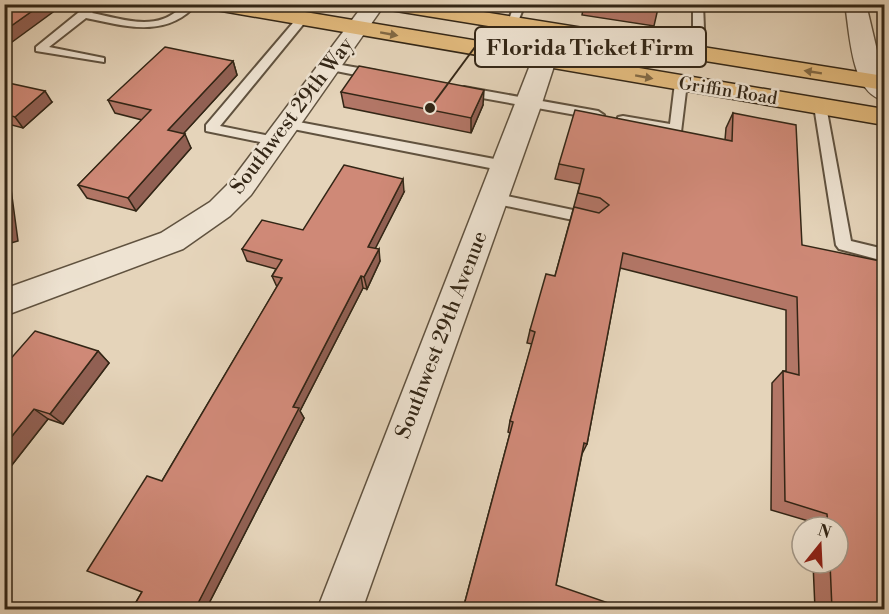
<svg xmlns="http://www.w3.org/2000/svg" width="889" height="614" viewBox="0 0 889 614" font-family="'Libre Bodoni',serif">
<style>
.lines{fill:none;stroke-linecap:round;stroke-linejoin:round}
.lane-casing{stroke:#60523f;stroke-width:4}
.street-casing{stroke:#60523f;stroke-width:3}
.primary-casing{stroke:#332616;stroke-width:3}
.lane{fill:#eee3d2;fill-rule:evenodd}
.street{fill:#eee3d2;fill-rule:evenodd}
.primary{fill:#e2ba7d;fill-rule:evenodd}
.wall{fill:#b27666;stroke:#332616;stroke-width:1.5}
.shaded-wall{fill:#916053;stroke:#332616;stroke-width:1.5}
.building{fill:#cf8977;stroke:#332616;stroke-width:1.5}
.oneway{fill:#826944}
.labels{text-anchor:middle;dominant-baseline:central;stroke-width:5;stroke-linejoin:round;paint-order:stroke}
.far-street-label{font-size:18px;fill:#332616;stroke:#eee3d2}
.street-label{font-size:21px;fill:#332616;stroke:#eee3d2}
.leader{fill:none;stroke:#332616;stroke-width:2}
.callout-dot{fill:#332616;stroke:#eee3d2;stroke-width:2}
.callout{fill:#eee3d2;stroke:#332616;stroke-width:2}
.callout-label{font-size:22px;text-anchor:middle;font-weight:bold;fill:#332616}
</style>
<rect width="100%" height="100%" fill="#e5d4ba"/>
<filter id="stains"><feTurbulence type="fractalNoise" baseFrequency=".00333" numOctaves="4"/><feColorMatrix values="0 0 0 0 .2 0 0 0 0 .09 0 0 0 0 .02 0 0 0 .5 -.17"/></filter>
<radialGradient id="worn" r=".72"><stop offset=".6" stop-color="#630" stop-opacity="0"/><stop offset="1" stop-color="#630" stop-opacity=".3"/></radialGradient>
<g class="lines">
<!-- lane casing -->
<g class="lane-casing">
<g id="lane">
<path d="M89 4H101L92 13C114 17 141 27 163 19 177 14 182 4 197 4 166 39 125 26 86 18L49 47 104 58V62L36 51V47Z"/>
<polygon points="515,4 525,4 517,24 512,27 507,24"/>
<polygon points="693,4 703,4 705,54 699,57 693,54"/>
<polygon points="302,16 306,17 306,21 220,126 280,138 280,144 275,145 206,131 206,125 298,17"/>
<polygon points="330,63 376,71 382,75 376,79 326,69 326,65"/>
<polygon points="681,79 687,83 681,132 618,123 618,117 623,116 670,124 675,83"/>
<polygon points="464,87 598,111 604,115 598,119 460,94 458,91"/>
<polygon points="820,102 826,106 851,241 884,249 884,261 839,249 836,245 814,106"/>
<polygon points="288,120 505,161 512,166 505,171 283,127 282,124"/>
<polygon points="493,193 592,214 599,219 592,224 488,202 486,198 488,194"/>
</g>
</g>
<!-- street casing -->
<g class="street-casing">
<g id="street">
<polygon points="364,4 385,4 251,195 230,216 183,249 4,316 4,289 161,233 210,202 231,181"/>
<path d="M845 4H866L884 80V100C851 94 850 33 845 4Z"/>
<polygon points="544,53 552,55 556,60 542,103 362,610 317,610 532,60 536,55"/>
</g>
</g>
<!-- primary casing -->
<g class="primary-casing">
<g id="primary">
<polygon points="206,4 257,4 884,109 884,125 216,10"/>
<polygon points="380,4 433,4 884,76 884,90 390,10"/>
</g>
</g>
<!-- lane -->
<use href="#lane" class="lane"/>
<!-- street -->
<use href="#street" class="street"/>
<!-- primary -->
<use href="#primary" class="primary"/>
</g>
<!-- wall -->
<g class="wall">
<polygon points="584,4 659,4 654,26 582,15"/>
<polygon points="233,61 237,75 183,134 191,148 136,211 87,198 78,185 142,120 115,113 108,100"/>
<polygon points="4,82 52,102 23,128 4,123"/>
<polygon points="341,92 483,105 471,133 344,107"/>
<polygon points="733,113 802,245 885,609 815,609 813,563 838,563 838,527 812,527 812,522 771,510 772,383 783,371 786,371 786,310 620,268 587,444 582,454 556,585 463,609 510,433 508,432 510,421 532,344 527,343 530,330 555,276 580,184 555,179 559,164 725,140 726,128"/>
<polygon points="404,192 375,248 380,261 367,289 363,288 300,411 304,418 206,609 132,609 142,592 162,481 277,287 272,276 276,269 247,261 242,249 303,230"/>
<polygon points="98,351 109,363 63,424 48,419 4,475 4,362 7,363"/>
</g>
<!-- shaded-wall -->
<g class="shaded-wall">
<polygon points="42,4 48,4 53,12 8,45 4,39 4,31"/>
<polygon points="233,61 237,75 174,144 168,130"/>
<polygon points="484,90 483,105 471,133 471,118"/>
<polygon points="45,91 52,102 23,128 15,117"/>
<polygon points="185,134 191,148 136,211 128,198"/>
<polygon points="403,179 404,192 370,259 368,247"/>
<polygon points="4,181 11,189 18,241 4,245"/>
<polygon points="379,249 380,261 367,289 364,277"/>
<polygon points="361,276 363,288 300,411 304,418 206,609 195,609 293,407"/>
<polygon points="98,351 109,363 63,424 50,414"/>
<polygon points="34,409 48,419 4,475 4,446"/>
</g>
<!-- building -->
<g class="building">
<polygon points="4,4 42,4 4,31"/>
<polygon points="616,4 659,4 658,11"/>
<polygon points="165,47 233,61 168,130 185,134 128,198 78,185 151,110 108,100"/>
<polygon points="359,66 484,90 471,118 341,92"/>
<polygon points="4,82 45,91 15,117 4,114"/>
<polygon points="575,110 732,141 733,113 796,125 802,245 885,262 885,609 832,609 830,563 838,563 838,527 828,527 827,514 785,501 783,371 799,375 797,297 623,253 587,444 584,443 556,585 623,608 622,609 463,609 513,422 510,421 535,332 530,330 546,274 555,276 574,207 599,213 609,205 600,198 578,193 584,169 559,164"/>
<polygon points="344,165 403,179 368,247 379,249 364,277 361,276 293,407 299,408 195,609 132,609 142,592 87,571 147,476 162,481 282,278 272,276 282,260 242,249 262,220 303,230"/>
<polygon points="4,195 9,231 4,232"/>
<polygon points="35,331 98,351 50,414 34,409 4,446 4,362 7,363"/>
</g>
<!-- one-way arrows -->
<defs><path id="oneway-solid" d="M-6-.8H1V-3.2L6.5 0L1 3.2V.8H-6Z" transform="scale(1.5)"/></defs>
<g class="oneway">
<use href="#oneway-solid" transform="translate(389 34) rotate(10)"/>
<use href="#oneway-solid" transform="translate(813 72) rotate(-171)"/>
<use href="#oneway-solid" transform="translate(644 77) rotate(10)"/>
</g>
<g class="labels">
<!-- far-street labels -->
<g class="far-street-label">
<text transform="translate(728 91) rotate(9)">Griffin Road</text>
</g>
<!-- street labels -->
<g class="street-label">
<text transform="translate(292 116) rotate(-53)">Southwest 29th Way</text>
<text transform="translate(442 335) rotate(-69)">Southwest 29th Avenue</text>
</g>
</g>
<!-- callouts -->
<path class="leader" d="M430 108L475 47"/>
<circle class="callout-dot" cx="430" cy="108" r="6"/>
<rect class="callout" x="475" y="27" width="231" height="40" rx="6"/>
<g class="callout-label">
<text x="590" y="55">Florida Ticket Firm</text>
</g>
<!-- margin -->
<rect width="889" height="614" fill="none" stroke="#e5d4ba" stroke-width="24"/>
<rect x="6" y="6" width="877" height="602" fill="none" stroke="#332616" stroke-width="3"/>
<rect x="12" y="12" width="865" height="590" fill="none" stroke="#332616" stroke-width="1.5"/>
<!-- north arrow -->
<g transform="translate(820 545) rotate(18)"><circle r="28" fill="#eee3d2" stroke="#a39787" stroke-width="1.5"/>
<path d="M0-4.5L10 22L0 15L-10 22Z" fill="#8f2418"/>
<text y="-9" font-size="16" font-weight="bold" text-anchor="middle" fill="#332616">N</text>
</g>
<rect width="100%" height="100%" filter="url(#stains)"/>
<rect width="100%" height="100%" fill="url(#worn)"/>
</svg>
